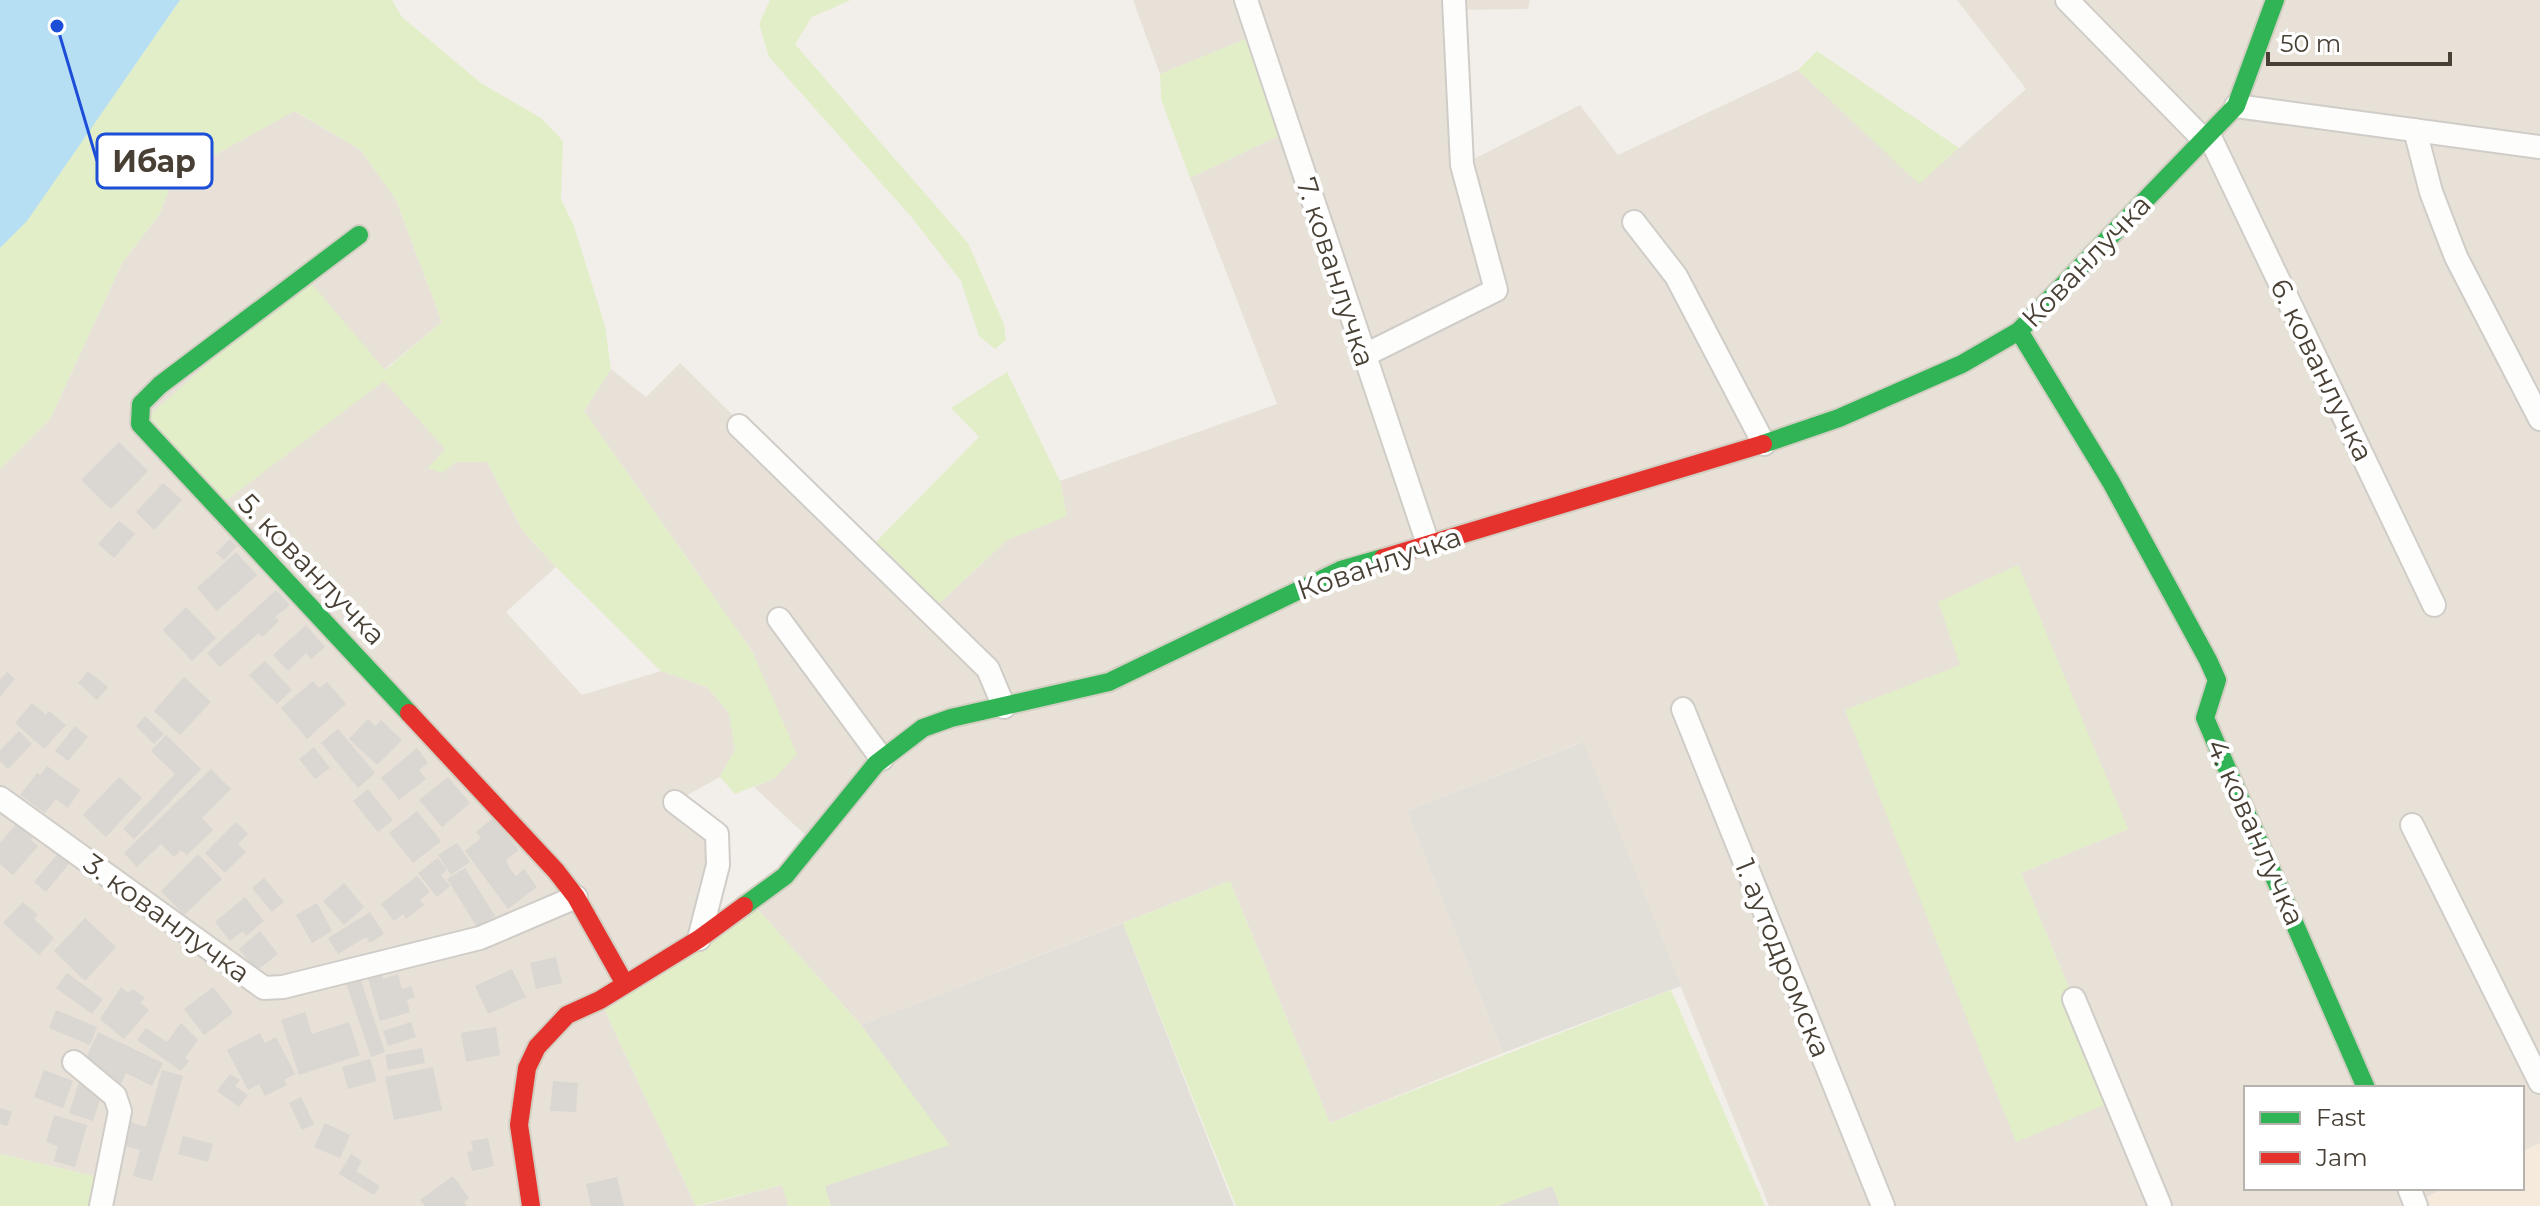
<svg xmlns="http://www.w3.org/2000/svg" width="2540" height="1206" viewBox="0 0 2540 1206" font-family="Montserrat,sans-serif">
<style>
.residential{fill:#e7e1d7;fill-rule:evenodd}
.commercial{fill:#f6eadc}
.industrial{fill:#e2ded8}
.green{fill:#e2eec8}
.water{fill:#b7dff4}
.building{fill:#dad6d1}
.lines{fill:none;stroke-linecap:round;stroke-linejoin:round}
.street-casing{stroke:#d0cdc8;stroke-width:26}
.fast-casing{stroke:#d3cec2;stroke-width:22}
.jam-casing{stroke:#d3cec2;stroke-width:22}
.street{stroke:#fdfdfc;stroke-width:22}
.fast{stroke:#30b455;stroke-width:18}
.jam{stroke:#e5322d;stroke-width:18}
.labels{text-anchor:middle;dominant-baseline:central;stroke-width:8;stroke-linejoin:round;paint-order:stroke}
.street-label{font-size:28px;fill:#494035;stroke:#fff}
.leader{fill:none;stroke:#1d4ed8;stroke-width:3}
.callout-dot{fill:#1d4ed8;stroke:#fff;stroke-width:3}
.callout{fill:#fff;stroke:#1d4ed8;stroke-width:3}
.callout-label{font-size:30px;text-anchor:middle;font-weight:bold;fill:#494035}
</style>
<rect width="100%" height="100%" fill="#f2efea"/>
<!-- residential -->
<g class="residential">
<path d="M1133 0H1530L1528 9 1455 10 1462 165 1580 105 1618 155 1798 70 1919 183 2026 89 1957 0H2540V1143L2522 1152V1088H2246V1188H2446L2415 1202 2416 1206H1769L1582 742 1407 811 1503 1053 1330 1123 1230 881 861 1025 752 903 814 843 754 787 775 778 771 697 753 653 584 411 611 369 646 397 680 363 931 611 1007 540 1066 516 1060 481 1277 404 1190 178 1290 130 1257 35 1160 74ZM1961 665 2128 829 2021 873 2116 1100 1846 710Z"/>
<polygon points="294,111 361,150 396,200 442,322 216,508 384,380 446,449 429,468 456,462 487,462 523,531 556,567 506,612 582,695 661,671 707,687 730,714 735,750 720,777 675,802 717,834 699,939 600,1000 696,1206 104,1206 111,1180 0,1154 0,469 50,419 122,263 159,215 179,164 216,154"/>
<polygon points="783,1185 788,1206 700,1206"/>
</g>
<!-- commercial -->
<polygon class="commercial" points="2540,1143 2540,1206 2416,1206 2415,1203 2446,1188 2522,1188 2522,1152"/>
<!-- industrial -->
<g class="industrial">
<polygon points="1583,742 1681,986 1503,1053 1407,811"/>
<polygon points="1123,923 1234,1206 831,1206 824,1186 949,1145 861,1025"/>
<polygon points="1553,1185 1560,1206 1497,1206"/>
</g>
<!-- green -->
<g class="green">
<polygon points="180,0 392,0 402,17 481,83 541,118 563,141 561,199 574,226 605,326 611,369 584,411 753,653 797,754 775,778 735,794 720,777 735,750 729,713 707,687 661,671 556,567 523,531 487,462 456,462 442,473 428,468 445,449 384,381 216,508 140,424 305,276 385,370 442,322 396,200 361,150 295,111 216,154 179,164 159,215 122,263 50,419 0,469 0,248 27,220"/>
<polygon points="770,0 851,0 812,17 795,44 968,243 1004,324 1006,340 995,349 979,336 961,281 913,219 769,57 759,24"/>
<polygon points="1258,34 1291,130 1190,178 1161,99 1160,74"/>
<polygon points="1817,51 1959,148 1919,184 1798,70"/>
<polygon points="1007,372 1060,481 1067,516 1007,540 931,611 868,550 979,437 951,408"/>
<polygon points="2018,565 2128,829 2021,873 2116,1100 2016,1142 1845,710 1960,665 1938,602"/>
<polygon points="1230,881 1330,1123 1671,990 1765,1206 1560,1206 1552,1186 1497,1206 1236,1206 1123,923"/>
<polygon points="752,903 861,1025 950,1145 825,1186 831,1206 788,1206 782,1185 696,1206 600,1000"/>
<polygon points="0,1154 111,1180 104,1206 0,1206"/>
</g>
<!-- water -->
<polygon class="water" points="0,0 180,0 27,221 0,248"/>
<!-- building -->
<g class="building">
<polygon points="119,442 148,471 111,509 81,480"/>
<polygon points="163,483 182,500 154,530 136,512"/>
<polygon points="119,521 135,534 114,558 98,544"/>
<polygon points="230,539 237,546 224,560 216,553"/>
<polygon points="236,552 257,575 217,611 197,588"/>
<polygon points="276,590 290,605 275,617 279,621 262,637 259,633 220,667 207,653"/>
<polygon points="186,607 216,638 192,661 163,630"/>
<polygon points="306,625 325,647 311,659 306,653 288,671 273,655"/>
<polygon points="265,661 292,690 277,704 249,675"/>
<polygon points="88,671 108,687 97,700 78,683"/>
<polygon points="7,672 15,679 0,697 0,680"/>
<polygon points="184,677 211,702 180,735 154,711"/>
<polygon points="313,681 319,688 327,682 346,704 307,739 281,708"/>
<polygon points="32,703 46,715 49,711 66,725 44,749 15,723"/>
<polygon points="145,716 164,734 154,744 136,726"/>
<polygon points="368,719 375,726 381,720 402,740 377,765 349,739"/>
<polygon points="75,726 88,737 68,761 55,751"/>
<polygon points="338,729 375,773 358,788 321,743"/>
<polygon points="19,731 32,744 8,769 0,761 0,750"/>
<polygon points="166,735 201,769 134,839 123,829 175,774 151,751"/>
<polygon points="314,747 330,768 315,779 299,759"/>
<polygon points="417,748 428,763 419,770 426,779 399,800 381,778"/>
<polygon points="47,766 80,790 68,808 56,799 45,813 20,795 37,773 40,775"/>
<polygon points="211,769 231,789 202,818 213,830 187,855 181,850 174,857 161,844 137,867 124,853"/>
<polygon points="119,777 142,798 106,837 83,815"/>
<polygon points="448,777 470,803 442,827 419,800"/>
<polygon points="368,789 393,820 378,832 353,801"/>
<polygon points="417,811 441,841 413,863 389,833"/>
<polygon points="493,818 519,850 506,860 510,869 516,876 524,869 537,887 508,909 465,851 481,838 476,832"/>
<polygon points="20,820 36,834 31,840 38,846 13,875 0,864 0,843"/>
<polygon points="236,822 248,834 238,844 246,852 225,873 205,853"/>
<polygon points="457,843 470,862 451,875 438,855"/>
<polygon points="61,850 73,859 46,892 34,882"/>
<polygon points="198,854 222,879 184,915 161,891"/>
<polygon points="438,858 447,870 441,875 450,886 437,897 418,873"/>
<polygon points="465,868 495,916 477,927 447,879"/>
<polygon points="417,876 430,892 420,900 424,905 406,919 403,914 394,921 381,904"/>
<polygon points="264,878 284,902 272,912 252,888"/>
<polygon points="344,883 364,907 344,925 323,901"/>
<polygon points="245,897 264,921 246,936 243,931 230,941 215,922"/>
<polygon points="23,902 38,915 34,919 54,938 39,955 3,923"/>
<polygon points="317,903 332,931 312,943 296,915"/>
<polygon points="370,912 384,934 370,943 366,937 338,954 328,938"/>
<polygon points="85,918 116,947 85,981 54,951"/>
<polygon points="260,931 278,954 256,971 239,949"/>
<polygon points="556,957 562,983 536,989 530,963"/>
<polygon points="512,969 526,997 488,1014 475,986"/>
<polygon points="381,971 383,979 398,974 402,989 411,986 415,997 407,1000 410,1012 380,1021 367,975"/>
<polygon points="67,973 103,999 92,1014 56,988"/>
<polygon points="359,975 385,1052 371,1057 345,980"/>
<polygon points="121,987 128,993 133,989 145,998 140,1003 149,1010 124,1039 100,1019"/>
<polygon points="213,987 233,1013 204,1035 184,1009"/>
<polygon points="56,1010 97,1027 90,1045 49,1028"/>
<polygon points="305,1012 312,1034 349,1022 360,1055 299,1075 281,1020"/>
<polygon points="411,1022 416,1037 388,1046 383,1031"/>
<polygon points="181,1023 198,1040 185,1058 189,1061 181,1071 137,1040 146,1028 167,1042"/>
<polygon points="496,1027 500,1055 466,1062 461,1033"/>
<polygon points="98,1032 163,1063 152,1086 126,1073 121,1084 103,1075 105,1070 85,1060"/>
<polygon points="260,1033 265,1043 276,1037 295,1074 284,1080 287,1085 265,1096 259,1084 248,1090 227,1050"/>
<polygon points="422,1048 425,1063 388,1070 385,1055"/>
<polygon points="370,1059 377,1081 348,1089 342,1067"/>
<polygon points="433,1067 442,1110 394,1120 385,1077"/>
<polygon points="44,1070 73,1081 63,1108 34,1097"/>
<polygon points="162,1070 183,1076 152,1181 133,1176 140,1150 121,1145 128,1121 146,1127"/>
<polygon points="230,1074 240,1080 235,1086 248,1095 239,1107 217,1091"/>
<polygon points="553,1081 578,1083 576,1112 550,1111"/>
<polygon points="79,1082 103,1090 93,1121 69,1113"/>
<polygon points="301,1097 314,1124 302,1130 289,1103"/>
<polygon points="0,1108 12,1112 7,1126 0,1124"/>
<polygon points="54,1115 87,1125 75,1167 54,1161 58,1146 46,1142"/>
<polygon points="325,1123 350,1135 340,1158 314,1147"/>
<polygon points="183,1136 213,1144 208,1162 178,1154"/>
<polygon points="488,1138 494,1166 472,1171 467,1152 473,1151 471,1141"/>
<polygon points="351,1154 362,1161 356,1171 380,1186 374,1195 339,1174"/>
<polygon points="453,1176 469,1198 464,1202 467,1206 425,1206 420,1200"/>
<polygon points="617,1177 624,1206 591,1206 586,1184"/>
</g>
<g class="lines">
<!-- street casing -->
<g class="street-casing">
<g id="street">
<polyline points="1246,0 1428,544"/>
<polyline points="2067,0 2204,140"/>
<polyline points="2236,106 2540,147"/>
<polyline points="2415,130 2431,192 2456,257 2540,419"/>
<polyline points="2209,135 2434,605"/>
<polyline points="1634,222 1676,276 1764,444"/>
<polyline points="1363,356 1496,290 1462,165 1454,0"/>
<polyline points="739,426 988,669 1004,707"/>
<polyline points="779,619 882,759"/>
<polyline points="1683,709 1883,1206"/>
<polyline points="0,798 264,988 283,987 480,938 576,897"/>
<polyline points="675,802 717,834 718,865 699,939"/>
<polyline points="2412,825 2540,1082"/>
<polyline points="2074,999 2160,1206"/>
<polyline points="74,1062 115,1096 120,1111 101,1206"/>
<polyline points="2409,1188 2416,1206"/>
</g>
</g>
<!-- fast casing -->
<g class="fast-casing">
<g id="fast">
<polyline points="359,235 160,385 141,404 140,424 409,713"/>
<polyline points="2019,331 2111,482 2208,660 2217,680 2205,718 2366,1088"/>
<polyline points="1763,444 1839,418 1962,364 2019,331 2236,106 2275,0"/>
<polyline points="744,906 785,876 876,764 923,728 951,718 1109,682 1341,570 1383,558"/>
</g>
</g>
<!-- jam casing -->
<g class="jam-casing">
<g id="jam">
<polyline points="1383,558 1763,444"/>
<polyline points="409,713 556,871 576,897 625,984"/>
<polyline points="531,1206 519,1125 527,1068 537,1047 567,1015 600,1000 699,939 744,906"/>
</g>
</g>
<!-- street -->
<use href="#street" class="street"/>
<!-- fast -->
<use href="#fast" class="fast"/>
<!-- jam -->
<use href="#jam" class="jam"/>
</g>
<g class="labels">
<!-- street labels -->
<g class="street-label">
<text transform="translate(2086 261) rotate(-46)">Кованлучка</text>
<text transform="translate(1336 272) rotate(72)">7. кованлучка</text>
<text transform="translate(2322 370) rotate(64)">6. кованлучка</text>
<text transform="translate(1379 563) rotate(-19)">Кованлучка</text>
<text transform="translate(312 569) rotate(46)">5. кованлучка</text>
<text transform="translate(2256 832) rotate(66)">4. кованлучка</text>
<text transform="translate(167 918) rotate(36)">3. кованлучка</text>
<text transform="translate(1783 958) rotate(68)">1. аутодромска</text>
</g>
</g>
<!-- callouts -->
<path class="leader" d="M57 26L97 161"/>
<circle class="callout-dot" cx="57" cy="26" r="8"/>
<rect class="callout" x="97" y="134" width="115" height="54" rx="8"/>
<g class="callout-label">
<text x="154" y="172">Ибар</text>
</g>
<!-- legend -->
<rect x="2244" y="1086" width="280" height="104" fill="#ffffff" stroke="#b6b3ae" stroke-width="2"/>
<rect x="2260" y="1112" width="40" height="12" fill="#30b455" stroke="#b6b3ae" stroke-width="2"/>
<text x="2316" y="1126" font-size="24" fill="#494035">Fast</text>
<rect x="2260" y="1152" width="40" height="12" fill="#e5322d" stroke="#b6b3ae" stroke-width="2"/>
<text x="2316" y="1166" font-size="24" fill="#494035">Jam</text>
<!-- scale -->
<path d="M2268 52v12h182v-12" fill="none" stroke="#494035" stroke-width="4"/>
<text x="2280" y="52" font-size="24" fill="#494035" stroke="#ffffff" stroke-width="6" paint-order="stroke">50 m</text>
</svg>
